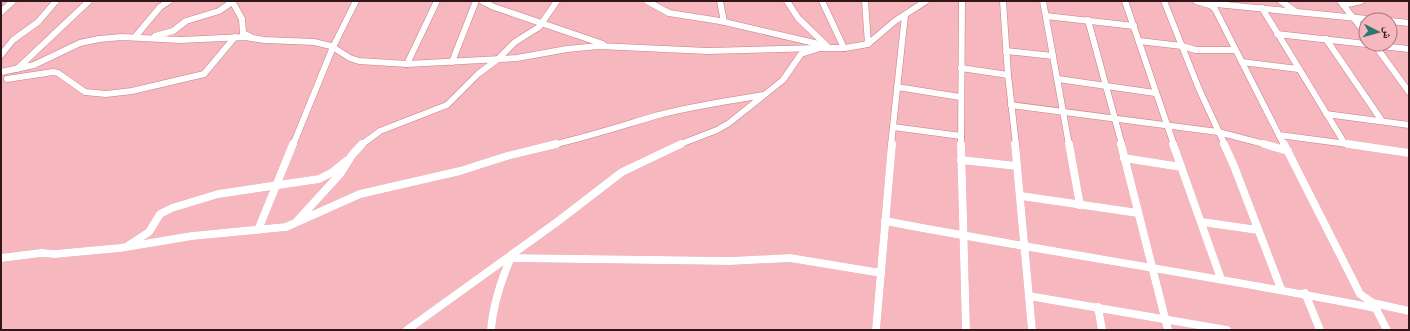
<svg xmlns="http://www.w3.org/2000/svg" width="1410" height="331" viewBox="0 0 1410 331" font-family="Jost,'Noto Naskh Arabic',sans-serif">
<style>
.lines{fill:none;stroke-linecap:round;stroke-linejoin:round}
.minor-far1-casing{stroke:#c87f89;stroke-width:7}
.minor-casing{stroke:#c87f89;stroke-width:8}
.minor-far1{stroke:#fff;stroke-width:6}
.minor{stroke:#fff;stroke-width:8}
</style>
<rect width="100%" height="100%" fill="#f6b7bf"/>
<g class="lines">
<!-- minor-far1 casing -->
<g class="minor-far1-casing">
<g id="minor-far1">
<polyline points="232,1 242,19 243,33 251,37"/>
<polyline points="482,1 494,7 603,44"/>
<polyline points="647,1 669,13 720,21 823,45"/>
<polyline points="720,1 724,22"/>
<polyline points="787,1 798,18 827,46"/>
<polyline points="822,1 844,48"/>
<polyline points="865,1 868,44"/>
<polyline points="1003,1 1008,75 1016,145"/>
<polyline points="1043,1 1069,145"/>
<polyline points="1125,1 1174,145"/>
<polyline points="1164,1 1199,89 1225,145"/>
<polyline points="1196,1 1210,5 1215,9 1284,145"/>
<polyline points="1281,1 1295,11"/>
<polyline points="1340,1 1366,34"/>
<polyline points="1206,3 1377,20"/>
<polyline points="1343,5 1361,1"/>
<polyline points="1262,8 1345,144"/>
<polyline points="1,12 13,1"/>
<polyline points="1046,16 1134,26"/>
<polyline points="1088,20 1122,145"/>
<polyline points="1390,21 1409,23"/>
<polyline points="1277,34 1366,44"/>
<polyline points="155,36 173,31 186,21 219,11 232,2"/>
<polyline points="135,37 160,7 169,1"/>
<polyline points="1326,39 1382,121"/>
<polyline points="1139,41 1182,46 1196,50 1235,50"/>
<polyline points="1374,44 1409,92"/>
<polyline points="1371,45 1409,49"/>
<polyline points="1006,51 1053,56"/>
<polyline points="1,55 13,40 38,22 56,1"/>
<polyline points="452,62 476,1"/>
<polyline points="1242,62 1298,69"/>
<polyline points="407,64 437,1"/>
<polyline points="961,68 1008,75"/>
<polyline points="17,69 89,1"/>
<polyline points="1,72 34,65 80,43 99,39 122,37 180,40 245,37 265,40 314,42 331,46 350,58 359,61 407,64 517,58 567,49 599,46 708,51 820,48"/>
<polyline points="7,79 53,72 58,73 85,92 106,94 132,91 204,74 235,37"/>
<polyline points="1058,79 1155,93"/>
<polyline points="897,87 960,97"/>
<polyline points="1011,105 1218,132 1268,145"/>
<polyline points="1326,114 1409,125"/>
<polyline points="893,127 961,136"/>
<polyline points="1279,135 1355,145"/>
<polyline points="293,145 333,47 356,1"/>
<polyline points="361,145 380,131 447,105 478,74 498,59 515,42 539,27 557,1"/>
<path d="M552 145C587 137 621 126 655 116 691 106 728 101 764 95"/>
<polyline points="678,145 717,130 729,123 783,80 801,54 820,48 845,48 868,44 895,21 926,1"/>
<polyline points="891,145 905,15"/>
<polyline points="961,145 962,1"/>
</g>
</g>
<!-- minor casing -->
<g class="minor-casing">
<g id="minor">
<polyline points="961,144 966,330"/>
<polyline points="1015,144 1032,330"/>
<polyline points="1069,144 1080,205"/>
<polyline points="1121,144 1168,330"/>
<polyline points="1173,144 1221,279"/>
<polyline points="1224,144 1234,166 1281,289"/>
<polyline points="1264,144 1288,151"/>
<polyline points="1284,144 1360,294 1373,303 1409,311"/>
<polyline points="1348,144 1409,153"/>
<polyline points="1124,158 1181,167"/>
<polyline points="961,160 1017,166"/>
<polyline points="1021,196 1138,213"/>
<polyline points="298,220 340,174 352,155 362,144"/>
<path d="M885 221C1048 252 1212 276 1375 308"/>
<polyline points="1202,222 1258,230"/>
<polyline points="258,230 293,144"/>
<polyline points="129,245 149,232 160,214 172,208 218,194 319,179 331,173 346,161"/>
<polyline points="1,258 41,253 55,254 120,248 192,236 286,227 360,194 460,171 507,156 556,144"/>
<polyline points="510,258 730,261 790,258 881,273"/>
<polyline points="1305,293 1320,330"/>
<polyline points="1029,296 1227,330"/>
<polyline points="1374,305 1387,330"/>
<polyline points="1098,307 1102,330"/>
<polyline points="407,330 557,222 622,172 681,144"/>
<path d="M491 330C493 303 501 280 512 255"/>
<polyline points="876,330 892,144"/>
</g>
</g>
<!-- minor-far1 -->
<use href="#minor-far1" class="minor-far1"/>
<!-- minor -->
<use href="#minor" class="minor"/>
</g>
<!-- border -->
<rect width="1410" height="331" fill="none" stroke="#311519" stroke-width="4"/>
<!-- north arrow -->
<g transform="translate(1378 32) rotate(96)"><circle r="19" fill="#f6b7bf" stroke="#a7767d"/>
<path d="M0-3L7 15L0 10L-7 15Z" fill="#2d7773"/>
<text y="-6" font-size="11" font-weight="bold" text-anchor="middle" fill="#311519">ش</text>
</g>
</svg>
